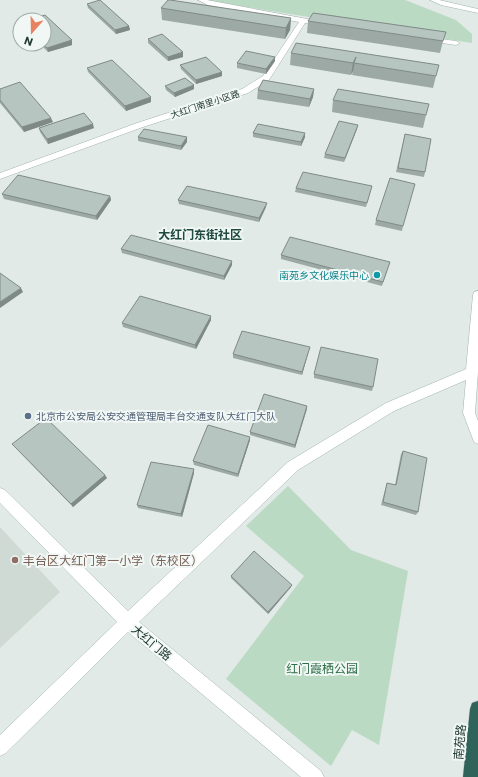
<svg xmlns="http://www.w3.org/2000/svg" width="478" height="777" viewBox="0 0 478 777" font-family="Commissioner,'Noto Sans SC',sans-serif">
<style>
.built{fill:#cfdad5}
.green{fill:#bbdac4}
.lines{fill:none;stroke-linecap:round;stroke-linejoin:round}
.street-casing{stroke:#a4b2ad;stroke-width:1}
.secondary-casing{stroke:#a0b5ae;stroke-width:1}
.highway-casing{stroke:#bdc4c2;stroke-width:1}
.street{fill:#fff;fill-rule:evenodd}
.secondary{fill:#fff;fill-rule:evenodd}
.highway{fill:#30645a;fill-rule:evenodd}
.wall{fill:#9da9a4}
.shaded-wall{fill:#7f8a86}
.building{fill:#b6c5bf;stroke:#7f8a86}
.culture-dot{fill:#0f9aa8;stroke:#f1f7f4;stroke-width:1.5}
.service-dot{fill:#5c6f8a;stroke:#f1f7f4;stroke-width:1.5}
.education-dot{fill:#8d6e63;stroke:#f1f7f4;stroke-width:1.5}
.labels{text-anchor:middle;dominant-baseline:central;stroke-width:4;stroke-linejoin:round;paint-order:stroke}
.far-street-label{font-size:9px;fill:#223a34;stroke:#f1f7f4}
.culture-label{font-size:10px;fill:#0d838f;stroke:#f1f7f4;text-anchor:end}
.service-label{font-size:10px;fill:#4e5e75;stroke:#f1f7f4;text-anchor:start}
.quarter-label{font-size:12px;font-weight:bold;fill:#204a40;stroke:#f1f7f4}
.near-education-label{font-size:12px;fill:#785e54;stroke:#f1f7f4;text-anchor:start}
.near-street-label{font-size:12px;fill:#223a34;stroke:#f1f7f4}
.near-park-label{font-size:12px;fill:#2f6e48;stroke:#f1f7f4}
</style>
<rect width="100%" height="100%" fill="#e1eae6"/>
<!-- built -->
<polygon class="built" points="0,527 60,592 0,648"/>
<!-- green -->
<g class="green">
<polygon points="209,0 405,0 456,20 472,34 472,43 215,2"/>
<polygon points="288,486 351,550 408,571 379,745 352,730 331,766 226,679 304,576 246,526"/>
</g>
<g class="lines">
<!-- street casing -->
<g class="street-casing">
<g id="street">
<polygon points="198,0 207,0 323,22 326,24 323,26 305,23 269,80 248,93 143,127 0,179 0,173 137,123 242,89 263,76 299,22 208,5"/>
<polygon points="425,37 456,41 460,43 456,45 428,41 424,39"/>
</g>
</g>
<!-- secondary casing -->
<g class="secondary-casing">
<g id="secondary">
<polygon points="430,0 439,0 478,9 478,13 441,5"/>
<polygon points="478,291 478,372 475,413 478,421 478,444 474,442 463,413 466,380 394,411 298,470 139,622 321,771 324,777 301,777 128,632 6,753 0,756 0,735 117,622 0,503 0,488 5,490 128,611 288,462 386,403 466,369 473,295 474,292"/>
</g>
</g>
<!-- highway casing -->
<g class="highway-casing">
<polygon id="highway" points="478,701 478,777 463,777 470,709 472,703"/>
</g>
<!-- street -->
<use href="#street" class="street"/>
<!-- secondary -->
<use href="#secondary" class="secondary"/>
<!-- highway -->
<use href="#highway" class="highway"/>
</g>
<!-- wall -->
<g class="wall">
<polygon points="87,4 129,26 130,30 116,34 88,8"/>
<polygon points="161,8 291,18 290,30 285,39 162,20"/>
<polygon points="308,21 443,41 440,53 307,33"/>
<polygon points="148,39 183,57 168,61 148,43"/>
<polygon points="72,40 72,45 48,52 40,44"/>
<polygon points="291,53 436,76 433,88 352,75 353,71 351,75 290,65"/>
<polygon points="275,61 266,74 237,68 237,63"/>
<polygon points="180,65 222,76 196,84 181,69"/>
<polygon points="87,68 151,102 126,111 88,72"/>
<polygon points="165,86 194,89 175,97 166,90"/>
<polygon points="0,89 53,122 24,132 0,103"/>
<polygon points="314,89 313,97 309,107 257,99 258,90"/>
<polygon points="333,100 426,115 423,128 332,112"/>
<polygon points="39,128 94,128 48,144 40,132"/>
<polygon points="357,129 344,162 324,158 325,154"/>
<polygon points="253,133 305,137 301,146 253,137"/>
<polygon points="405,134 425,172 424,177 396,172"/>
<polygon points="138,137 187,137 187,142 181,150 138,141"/>
<polygon points="372,186 366,207 295,192 296,188"/>
<polygon points="2,194 110,196 111,200 97,220 4,199"/>
<polygon points="178,200 266,207 259,222 179,204"/>
<polygon points="376,220 403,226 402,231 375,225"/>
<polygon points="121,249 232,265 224,280 122,253"/>
<polygon points="281,255 390,262 382,286 281,259"/>
<polygon points="211,316 211,320 196,349 123,327 122,323"/>
<polygon points="309,350 302,375 233,358 233,354"/>
<polygon points="314,374 373,387 372,391 314,378"/>
<polygon points="307,406 295,448 250,435 250,432"/>
<polygon points="250,440 238,477 194,465 193,461"/>
<polygon points="12,444 107,478 73,507 15,447"/>
<polygon points="403,451 418,512 416,515 381,505 386,486 387,483 395,485 401,454"/>
<polygon points="194,469 194,473 182,517 138,508 137,505"/>
<polygon points="231,576 291,587 268,614 231,578"/>
</g>
<!-- shaded-wall -->
<g class="shaded-wall">
<polygon points="291,18 290,30 285,39 286,28"/>
<polygon points="129,26 130,30 116,34 115,30"/>
<polygon points="72,40 72,45 48,52 47,48"/>
<polygon points="183,52 183,57 168,61 168,57"/>
<polygon points="275,57 275,61 266,74 266,69"/>
<polygon points="356,57 353,71 351,75 353,63"/>
<polygon points="222,72 222,76 196,84 196,80"/>
<polygon points="194,85 194,89 175,97 174,93"/>
<polygon points="314,89 313,97 309,107 310,99"/>
<polygon points="151,97 151,102 126,111 125,106"/>
<polygon points="51,118 53,122 24,132 22,127"/>
<polygon points="93,124 94,128 48,144 47,139"/>
<polygon points="358,125 357,129 344,162 345,158"/>
<polygon points="305,133 305,137 301,146 301,142"/>
<polygon points="187,137 187,142 181,150 181,146"/>
<polygon points="110,196 111,200 97,220 96,216"/>
<polygon points="267,203 266,207 259,222 259,218"/>
<polygon points="232,261 232,265 224,280 224,276"/>
<polygon points="21,288 23,292 0,308 0,302"/>
<polygon points="211,316 211,320 196,349 195,345"/>
<polygon points="310,347 309,350 302,375 302,372"/>
<polygon points="307,406 307,409 295,448 295,445"/>
<polygon points="250,437 250,440 238,477 238,474"/>
<polygon points="194,469 194,473 182,517 181,514"/>
<polygon points="105,475 107,478 73,507 71,504"/>
<polygon points="292,585 291,587 268,614 268,612"/>
</g>
<!-- building -->
<g class="building">
<polygon points="100,0 129,26 115,30 87,4"/>
<polygon points="168,0 170,0 291,18 286,28 161,8"/>
<polygon points="313,13 446,32 443,41 308,21"/>
<polygon points="45,15 72,40 47,48 43,44 44,44 44,20 29,20"/>
<polygon points="162,34 183,52 168,57 148,39"/>
<polygon points="296,43 439,65 436,76 354,63 356,57 353,63 291,53"/>
<polygon points="246,51 275,57 266,69 237,63"/>
<polygon points="206,57 222,72 196,80 180,65"/>
<polygon points="112,60 151,97 125,106 87,68"/>
<polygon points="185,78 194,85 174,93 165,86"/>
<polygon points="263,80 314,89 310,99 258,90"/>
<polygon points="20,82 51,118 22,127 0,100 0,89"/>
<polygon points="338,89 429,104 426,115 333,100"/>
<polygon points="84,113 93,124 47,139 39,128"/>
<polygon points="339,121 358,125 345,158 325,154"/>
<polygon points="258,124 305,133 301,142 253,133"/>
<polygon points="144,129 187,137 181,146 138,137"/>
<polygon points="405,134 431,139 425,172 398,168"/>
<polygon points="303,172 372,186 367,203 296,188"/>
<polygon points="18,175 110,196 96,216 2,194"/>
<polygon points="390,178 415,184 403,226 376,220"/>
<polygon points="187,186 267,203 259,218 178,200"/>
<polygon points="131,235 232,261 224,276 121,249"/>
<polygon points="290,237 390,262 383,282 281,255"/>
<polygon points="0,273 21,288 0,302"/>
<polygon points="140,296 211,316 195,345 122,323"/>
<polygon points="242,331 310,347 302,372 233,354"/>
<polygon points="321,347 378,359 373,387 314,374"/>
<polygon points="264,394 307,406 295,445 250,432"/>
<polygon points="46,418 105,475 71,504 12,444"/>
<polygon points="208,425 250,437 238,474 193,461"/>
<polygon points="403,451 427,458 418,512 383,502 387,483 396,485"/>
<polygon points="151,462 194,469 181,514 137,505"/>
<polygon points="254,551 292,585 268,612 231,576"/>
</g>
<!-- markers -->
<circle class="culture-dot" cx="377" cy="275" r="4"/>
<circle class="service-dot" cx="28" cy="416" r="4"/>
<circle class="education-dot" cx="15" cy="560" r="4"/>
<g class="labels">
<!-- far-street labels -->
<g class="far-street-label">
<text transform="translate(205 104) rotate(-18)">大红门南里小区路</text>
</g>
<!-- culture labels -->
<g class="culture-label">
<text x="369" y="275">南苑乡文化娱乐中心</text>
</g>
<!-- service labels -->
<g class="service-label">
<text x="36" y="416">北京市公安局公安交通管理局丰台交通支队大红门大队</text>
</g>
<!-- quarter labels -->
<g class="quarter-label">
<text x="200" y="234">大红门东街社区</text>
</g>
<!-- near-education labels -->
<g class="near-education-label">
<text x="23" y="560">丰台区大红门第一小学（东校区）</text>
</g>
<!-- near-street labels -->
<g class="near-street-label">
<text transform="translate(152 642) rotate(40)">大红门路</text>
<text transform="translate(459 742) rotate(-85)">南苑路</text>
</g>
<!-- near-park labels -->
<g class="near-park-label">
<text x="322" y="668">红门霞栖公园</text>
</g>
</g>
<!-- north arrow -->
<g transform="translate(32 32) rotate(200)"><circle r="19" fill="#f1f7f4" stroke="#9eaba7"/>
<path d="M0-3L7 15L0 10L-7 15Z" fill="#e88361"/>
<text y="-6" font-size="11" font-weight="bold" text-anchor="middle" fill="#223a34">N</text>
</g>
</svg>
